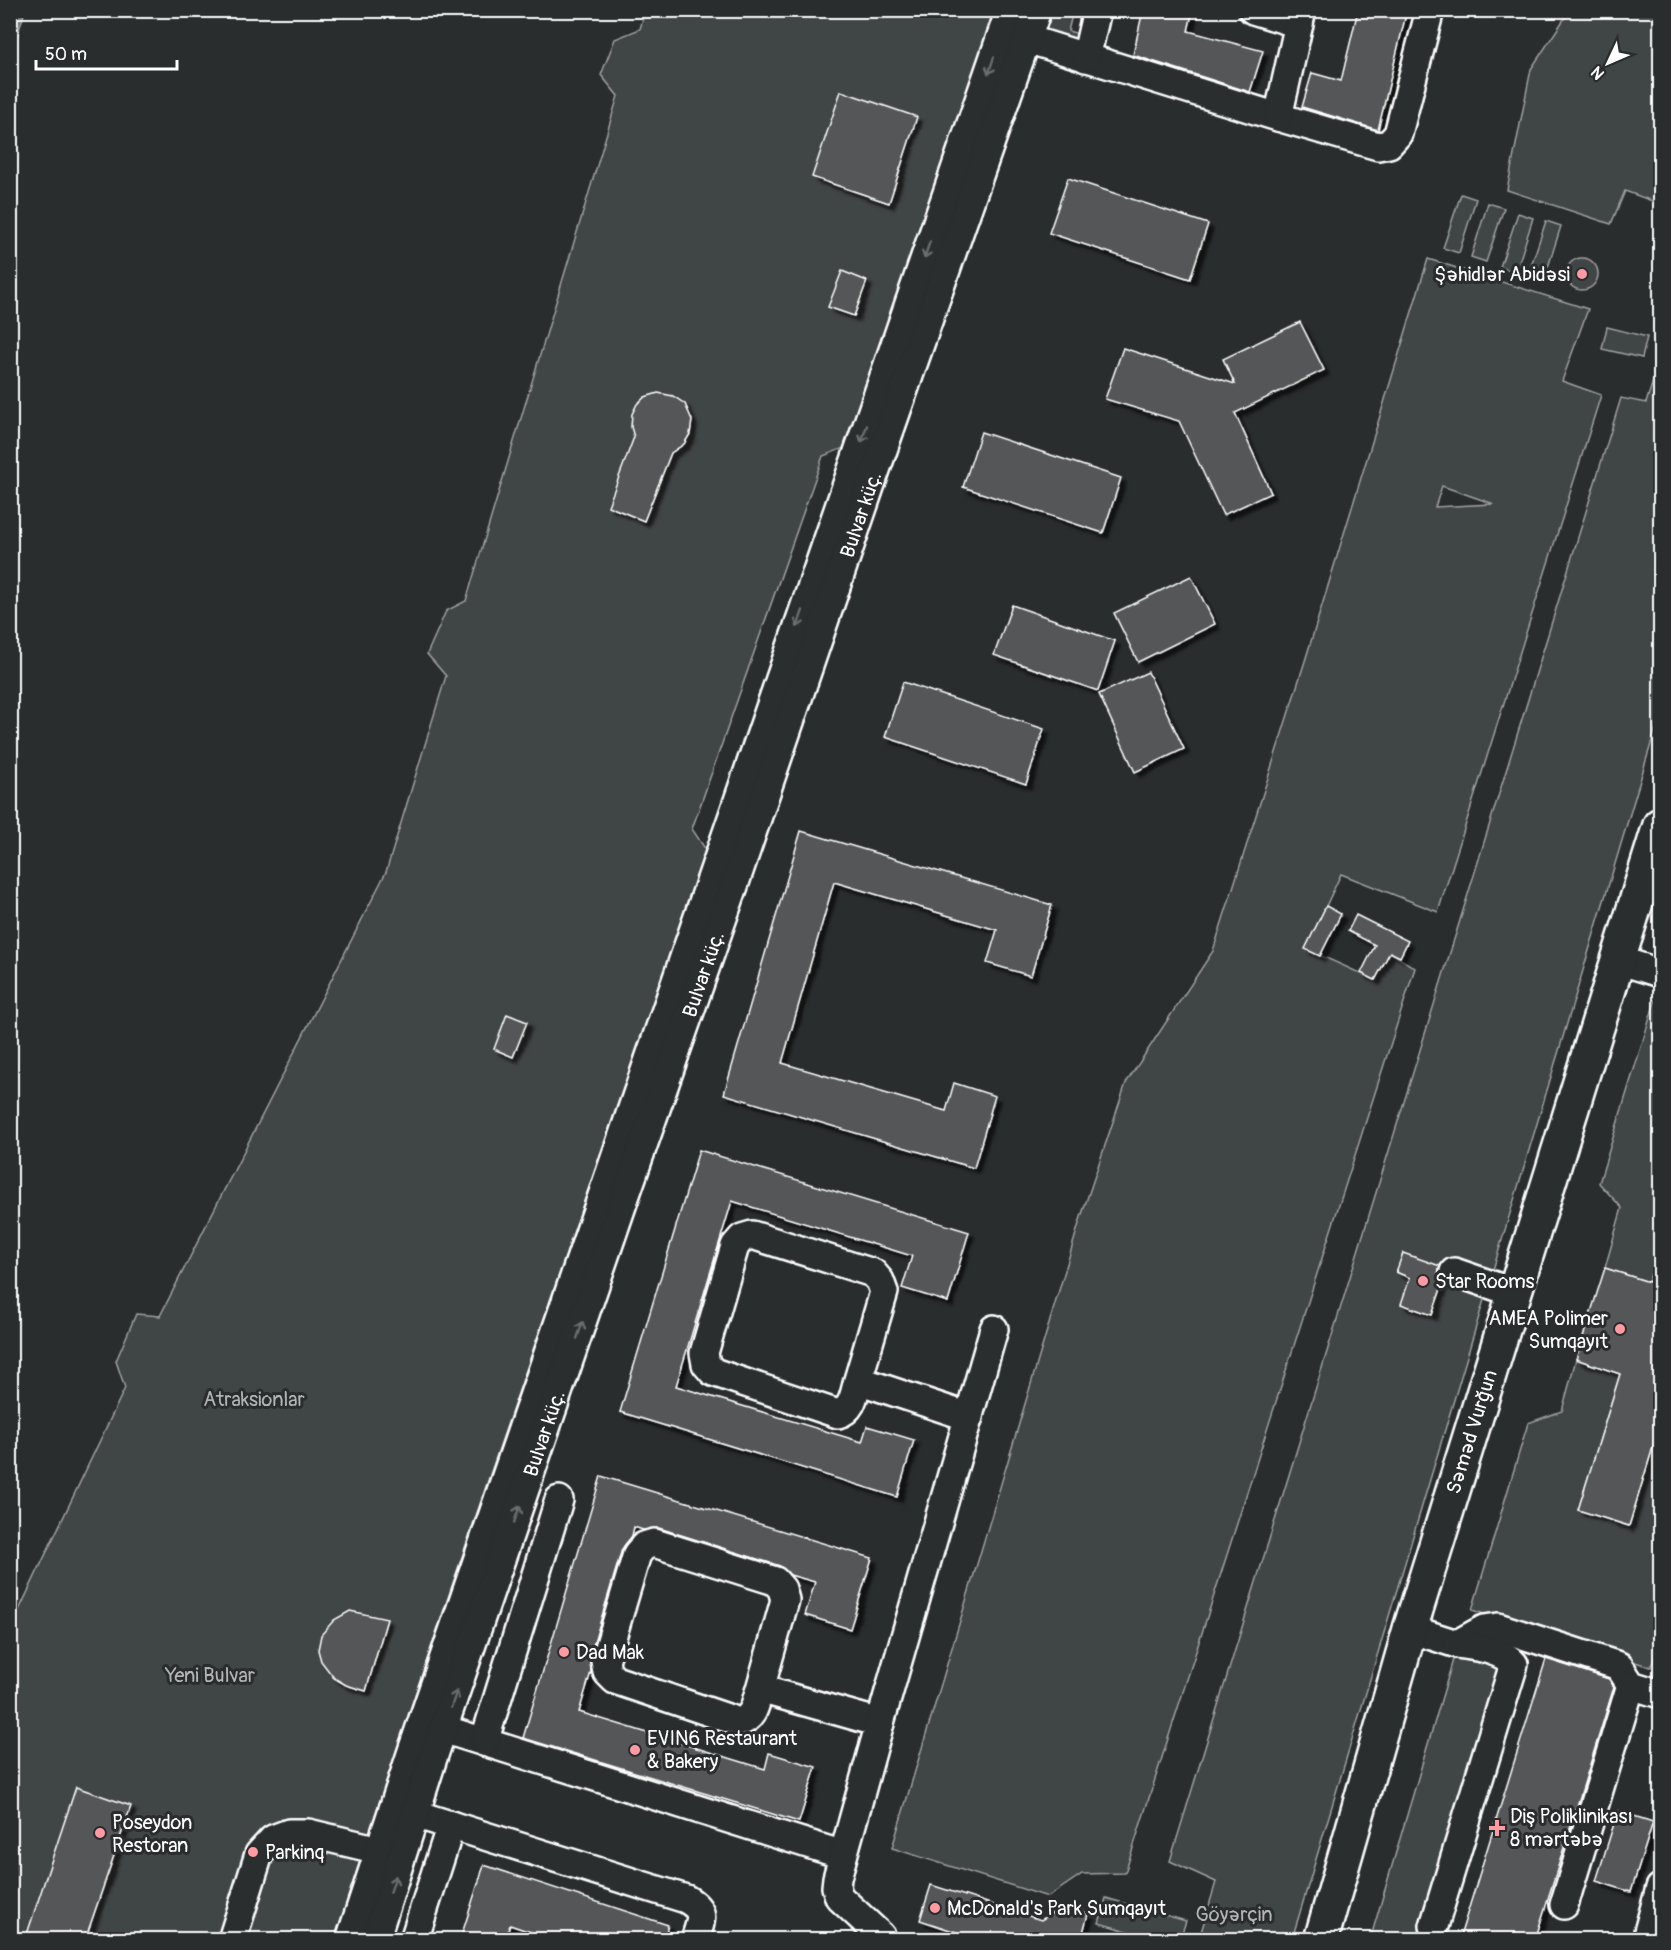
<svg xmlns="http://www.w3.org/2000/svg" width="1671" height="1950" viewBox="0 0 1671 1950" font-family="Pangolin,sans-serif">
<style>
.green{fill:#414445;stroke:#a0a2a2;stroke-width:1.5;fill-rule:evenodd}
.water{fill:#6a6c6d;stroke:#a6a7a7;stroke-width:1.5}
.building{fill:#555758;stroke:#fff;stroke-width:1.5;filter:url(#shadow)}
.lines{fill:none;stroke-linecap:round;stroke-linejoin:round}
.minor-casing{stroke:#fff;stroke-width:32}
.major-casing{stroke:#fff;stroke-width:38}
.minor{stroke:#2a2d2e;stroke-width:27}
.major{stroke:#2a2d2e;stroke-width:33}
.oneway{stroke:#6a6c6d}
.poi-dot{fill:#ff9aa2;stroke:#2a2d2e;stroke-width:2}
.labels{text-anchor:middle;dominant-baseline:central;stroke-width:6;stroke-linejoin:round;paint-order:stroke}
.poi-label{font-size:20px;fill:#fff;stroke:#2a2d2e;text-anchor:start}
.street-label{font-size:20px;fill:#fff;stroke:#2a2d2e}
.park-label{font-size:20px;fill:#b3b4b5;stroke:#2a2d2e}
</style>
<defs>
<filter id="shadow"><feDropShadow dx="5" dy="5" stdDeviation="1.5" flood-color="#0009"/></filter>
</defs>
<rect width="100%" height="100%" fill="#2a2d2e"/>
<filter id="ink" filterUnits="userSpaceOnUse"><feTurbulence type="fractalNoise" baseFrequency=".0167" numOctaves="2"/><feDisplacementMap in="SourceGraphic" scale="12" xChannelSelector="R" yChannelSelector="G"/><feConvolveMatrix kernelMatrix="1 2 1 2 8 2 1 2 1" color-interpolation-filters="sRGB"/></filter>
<g filter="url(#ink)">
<!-- green -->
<g class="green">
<polygon points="1570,10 1660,11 1660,204 1625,191 1611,224 1507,190 1531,69"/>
<path d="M645 11H996L844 448 823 456 692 829 706 850C582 1213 452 1574 335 1939H11L10 1629 125 1388 116 1361 136 1314 160 1316 386 872 446 676 427 654 446 611 466 601 618 96 601 75 615 39 640 29Z"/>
<polygon points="1051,11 1073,11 1068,31 1082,35 1078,44 1046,31"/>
<polygon points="1461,194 1476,199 1459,253 1443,248"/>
<polygon points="1488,203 1504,208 1486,262 1471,257"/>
<polygon points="1518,213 1533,218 1516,272 1500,267"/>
<polygon points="1546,221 1561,226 1544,280 1528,275"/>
<circle cx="1582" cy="274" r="16"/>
<path d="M1428 259 1588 309 1562 381 1601 395 1438 912 1341 874 1306 949 1375 980 1390 952 1415 968 1125 1873 1082 1874 1048 1897 892 1848 1081 1217 1126 1083 1213 951 1305 661ZM1442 486 1491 503 1492 504 1435 507Z"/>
<polygon points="1607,327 1647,337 1642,358 1602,349"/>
<polygon points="1660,359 1660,714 1292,1939 1199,1939 1216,1882 1170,1861 1621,398 1646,403"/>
<polygon points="1657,995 1660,996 1660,1244 1649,1282 1605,1268 1622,1208 1599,1183"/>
<polygon points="1576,1359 1620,1374 1578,1510 1629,1526 1660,1424 1660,1639 1651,1667 1472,1610 1528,1423 1562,1411"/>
<polygon points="1455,1653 1501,1669 1420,1939 1370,1940"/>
<polygon points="1106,1898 1186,1921 1180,1939 1155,1939 1099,1923"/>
</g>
<!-- water -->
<polygon class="water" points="11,10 25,11 11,55 10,11"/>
<!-- building -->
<g class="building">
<polygon points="1143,10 1193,10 1188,31 1263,51 1250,92 1133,55"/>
<polygon points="1358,10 1407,10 1378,130 1302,107 1312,73 1341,81"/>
<polygon points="841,91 917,117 889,203 812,177"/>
<polygon points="1068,178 1208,224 1190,279 1049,233"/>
<polygon points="842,271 867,281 854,316 828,307"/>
<polygon points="1300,322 1324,370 1235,413 1271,493 1223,515 1179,421 1105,399 1123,348 1235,384 1223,359"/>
<polygon points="658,393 673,396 685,404 692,420 690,434 684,444 671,453 644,521 608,506 634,437 631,427 632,414 637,404 645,397"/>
<polygon points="981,432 1121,478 1103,533 963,487"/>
<polygon points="1191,576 1215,624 1138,662 1114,613"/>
<polygon points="1012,605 1115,641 1098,691 994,655"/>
<polygon points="1148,672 1184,749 1135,772 1099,694"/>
<polygon points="903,682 1044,729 1026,784 885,737"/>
<polygon points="801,831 1052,905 1031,976 987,963 997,930 834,882 782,1063 946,1111 954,1083 995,1096 974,1168 724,1094"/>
<polygon points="1326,906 1341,914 1320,956 1305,949"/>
<polygon points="1356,915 1408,941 1400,957 1390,952 1375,980 1361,973 1375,945 1348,931"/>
<polygon points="507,1014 527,1022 513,1057 494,1049"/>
<polygon points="699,1150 969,1232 948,1302 902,1288 912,1256 732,1201 676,1386 862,1442 867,1426 914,1440 897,1497 620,1412"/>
<polygon points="1403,1253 1440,1266 1438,1274 1443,1283 1432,1315 1401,1304 1410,1278 1396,1272"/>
<polygon points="1657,1256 1660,1256 1660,1424 1629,1526 1578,1510 1620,1374 1576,1359 1605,1268 1649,1282"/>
<polygon points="601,1476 872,1558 850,1629 805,1615 815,1582 790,1575 780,1566 659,1528 643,1530 634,1527 632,1536 622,1549 590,1656 591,1672 579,1712 765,1769 769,1753 816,1767 799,1822 523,1738"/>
<polygon points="350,1611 387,1619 366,1691 346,1685 334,1678 321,1661 318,1650 321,1635 334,1620"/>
<polygon points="1546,1659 1609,1679 1614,1687 1583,1787 1535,1940 1459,1940"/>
<polygon points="76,1787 131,1806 85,1940 25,1940"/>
<polygon points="1618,1811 1653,1822 1631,1892 1596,1881"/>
<polygon points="484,1865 668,1925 664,1940 554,1940 510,1925 505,1940 460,1940"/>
<polygon points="931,1885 1041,1920 1054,1912 1069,1908 1088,1914 1081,1940 980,1940 920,1920"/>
</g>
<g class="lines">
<!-- minor casing -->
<g class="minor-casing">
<g id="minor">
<polyline points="1253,10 1299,24"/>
<polyline points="1027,39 1278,117 1378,146 1389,144 1398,134 1430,10"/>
<polyline points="1086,58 1097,10"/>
<polyline points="1278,117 1302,10"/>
<polyline points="1618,960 1660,973"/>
<polyline points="1454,1272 1515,1293"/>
<path d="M858 1380 884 1292 880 1281 873 1273 752 1235 742 1238 735 1246 704 1353 706 1364 713 1372 838 1414C853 1410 854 1394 858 1380L969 1417"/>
<polyline points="1410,1629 1457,1644 1484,1629 1498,1627 1619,1666 1631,1685 1660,1694"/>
<path d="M760 1689 785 1600 782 1589 775 1581 654 1543 644 1546 637 1554 605 1661 607 1672 615 1680 739 1722C755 1718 755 1703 760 1689L880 1723"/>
<polyline points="443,1729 843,1855"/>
<polyline points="484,1742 559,1500"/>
<path d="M415 1814 686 1899C707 1911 701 1920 695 1940"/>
<polyline points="1660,1888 1648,1932 1660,1936"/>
<polyline points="1564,1905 1631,1685"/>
<path d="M1434 1926 1514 1664C1501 1649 1476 1647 1457 1644"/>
<polyline points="232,1940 259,1854 273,1839 289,1833 308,1833 379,1850"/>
<polyline points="350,1940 412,1751 603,1193 1010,10"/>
<path id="s1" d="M375 1940 433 1758 624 1200 734 886 870 487 1037 10"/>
<polyline points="414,1940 451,1825"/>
<polyline points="882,1940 881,1936 839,1897 836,1887 837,1878 880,1723 994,1329"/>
</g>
</g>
<!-- major casing -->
<g class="major-casing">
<g id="major">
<path id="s2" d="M1321 1940 1410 1629 1660 825"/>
</g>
</g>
<!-- minor -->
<use href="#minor" class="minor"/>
<!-- major -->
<use href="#major" class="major"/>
</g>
<!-- one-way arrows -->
<defs><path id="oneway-shaft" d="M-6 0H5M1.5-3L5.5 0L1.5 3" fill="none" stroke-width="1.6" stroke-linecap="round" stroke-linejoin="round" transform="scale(1.5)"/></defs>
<g class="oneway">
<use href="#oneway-shaft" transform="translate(991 66) rotate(108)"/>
<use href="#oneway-shaft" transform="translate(927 250) rotate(109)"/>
<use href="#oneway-shaft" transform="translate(864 434) rotate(109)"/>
<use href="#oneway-shaft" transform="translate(800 619) rotate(109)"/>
<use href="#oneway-shaft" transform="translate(580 1330) rotate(-71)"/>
<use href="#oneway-shaft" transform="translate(517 1514) rotate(-71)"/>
<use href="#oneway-shaft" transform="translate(454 1699) rotate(-71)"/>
<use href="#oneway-shaft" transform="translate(393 1884) rotate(-72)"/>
</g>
</g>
<!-- markers -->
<g class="poi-dot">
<circle cx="1582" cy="274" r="6"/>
<circle cx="1423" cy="1281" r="6"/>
<circle cx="1620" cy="1329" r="6"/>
<circle cx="564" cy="1652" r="6"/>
<circle cx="635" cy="1750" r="6"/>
<path d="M1494 1819h6v6h6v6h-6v6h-6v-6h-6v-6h6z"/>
<circle cx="100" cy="1833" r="6"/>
<circle cx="253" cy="1852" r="6"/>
<circle cx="935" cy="1908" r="6"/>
</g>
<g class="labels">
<!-- poi labels -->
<g class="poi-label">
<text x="1570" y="274" text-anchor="end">Şəhidlər Abidəsi</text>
<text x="1435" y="1281">Star Rooms</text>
<text x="1608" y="1318" text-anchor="end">AMEA Polimer<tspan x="1608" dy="23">Sumqayıt</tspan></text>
<text x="576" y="1652">Dad Mak</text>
<text x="647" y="1738">EVIN6 Restaurant<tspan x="647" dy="23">&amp; Bakery</tspan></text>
<text x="1510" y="1816">Diş Poliklinikası<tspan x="1510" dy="23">8 mərtəbə</tspan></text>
<text x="112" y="1822">Poseydon<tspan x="112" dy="23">Restoran</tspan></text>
<text x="265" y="1852">Parkinq</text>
<text x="947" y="1908">McDonald's Park Sumqayıt</text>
</g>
<!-- street labels -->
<g class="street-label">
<text stroke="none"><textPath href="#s1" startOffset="1506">Bulvar küç.</textPath></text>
<text stroke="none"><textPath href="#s1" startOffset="1020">Bulvar küç.</textPath></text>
<text stroke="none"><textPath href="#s1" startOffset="534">Bulvar küç.</textPath></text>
<text stroke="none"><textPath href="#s2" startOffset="530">Səməd Vurğun</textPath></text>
</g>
<!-- park labels -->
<g class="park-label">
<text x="254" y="1399">Atraksionlar</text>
<text x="210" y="1675">Yeni Bulvar</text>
<text x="1234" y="1914">Göyərçin</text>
</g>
</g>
<!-- margin -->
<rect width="1671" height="1950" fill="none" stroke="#2a2d2e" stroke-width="36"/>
<rect x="18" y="18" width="1635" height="1914" fill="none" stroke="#fff" stroke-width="2" filter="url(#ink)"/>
<!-- north arrow -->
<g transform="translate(1608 63) rotate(226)" stroke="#2a2d2e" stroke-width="4.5" paint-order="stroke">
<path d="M0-4.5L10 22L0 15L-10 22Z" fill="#ffffff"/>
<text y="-9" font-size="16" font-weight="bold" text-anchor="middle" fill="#ffffff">N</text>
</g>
<!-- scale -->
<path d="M36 60v9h141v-9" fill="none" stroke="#ffffff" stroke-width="3"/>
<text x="45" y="60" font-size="18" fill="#ffffff" stroke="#2a2d2e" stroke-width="4.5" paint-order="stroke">50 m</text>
</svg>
